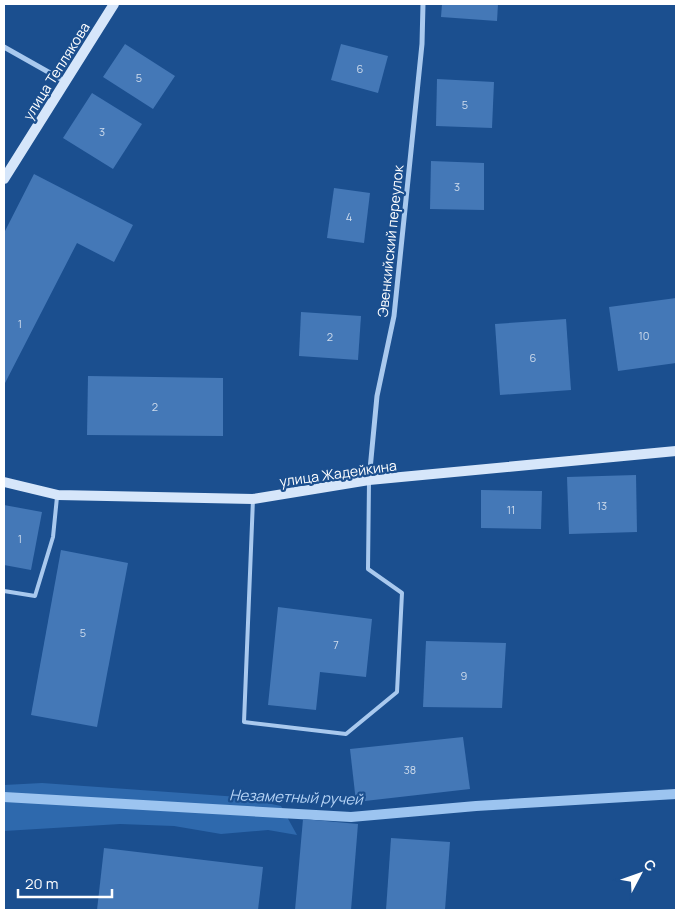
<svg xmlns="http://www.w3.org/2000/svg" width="680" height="914" viewBox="0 0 680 914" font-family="Manrope,sans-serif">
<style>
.green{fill:#2e69ad}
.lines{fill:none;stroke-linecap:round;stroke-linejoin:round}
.stream{stroke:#9cc4f0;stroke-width:10}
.building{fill:#4478b7}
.lane{stroke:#a9c9ee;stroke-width:4}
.street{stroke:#a9c9ee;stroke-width:5}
.secondary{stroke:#d6e6fa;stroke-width:10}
.labels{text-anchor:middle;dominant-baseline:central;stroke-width:4.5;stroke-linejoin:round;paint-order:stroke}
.number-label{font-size:11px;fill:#d0dded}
.street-label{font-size:14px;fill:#fff;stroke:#1b4f8f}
.water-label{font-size:15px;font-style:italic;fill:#b5d3f5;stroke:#1b4f8f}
</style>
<rect width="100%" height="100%" fill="#1b4f8f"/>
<!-- green -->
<polygon class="green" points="42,783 239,797 281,806 297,835 268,830 221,834 174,826 120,824 4,831 4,785"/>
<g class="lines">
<!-- stream -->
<polyline class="stream" points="4,797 351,817 476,806 676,794"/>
</g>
<!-- building -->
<g class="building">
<polygon points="442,4 498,4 497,21 441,17"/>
<polygon points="125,44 175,76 153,109 103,77"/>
<polygon points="341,44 388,56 378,93 331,80"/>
<polygon points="437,79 494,82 492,128 436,126"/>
<polygon points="92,93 142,124 113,169 63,138"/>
<polygon points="431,161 484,163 484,210 430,209"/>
<polygon points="34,174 133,225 114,262 77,243 4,385 4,233"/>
<polygon points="334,188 370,193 364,243 327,238"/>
<polygon points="676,298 676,363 618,371 609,307"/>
<polygon points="301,312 361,316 358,360 299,356"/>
<polygon points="566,319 571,390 500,395 495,324"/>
<polygon points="88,376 223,378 223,436 87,435"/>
<polygon points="636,475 637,532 569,534 567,477"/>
<polygon points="481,490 542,491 541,529 481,528"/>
<polygon points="4,505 42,512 31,570 4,565"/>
<polygon points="61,550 128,563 97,727 31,715"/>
<polygon points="278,607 372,619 366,677 320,672 316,710 268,705"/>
<polygon points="426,641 506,643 502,708 423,707"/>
<polygon points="463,737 470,789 356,802 350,749"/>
<polygon points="303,819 358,824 351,910 295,910"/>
<polygon points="391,838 450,842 445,910 386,910"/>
<polygon points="104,848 263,867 258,910 97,910"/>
</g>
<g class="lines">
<!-- lane -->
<g class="lane">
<polyline points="253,499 244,722 346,734 397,692 402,593 368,569 369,482"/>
<polyline points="4,591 35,596 53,537 57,497"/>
</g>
<!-- street -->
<g class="street">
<polyline points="4,47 66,82"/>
<polyline points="369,480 377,396 394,316 422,44 423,4"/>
</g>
<!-- secondary -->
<g class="secondary">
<polyline points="4,179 114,4"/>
<polyline points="4,482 58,495 253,499 369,480 676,451"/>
</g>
</g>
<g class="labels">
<!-- number labels -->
<g class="number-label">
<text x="360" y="68">6</text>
<text x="139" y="77">5</text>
<text x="465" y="104">5</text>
<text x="102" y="131">3</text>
<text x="457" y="186">3</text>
<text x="349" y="216">4</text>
<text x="20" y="323">1</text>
<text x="644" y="335">10</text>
<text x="330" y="336">2</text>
<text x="533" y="357">6</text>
<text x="155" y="406">2</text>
<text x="602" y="505">13</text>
<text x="511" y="509">11</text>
<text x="20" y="538">1</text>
<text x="83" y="632">5</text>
<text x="336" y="644">7</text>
<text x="464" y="675">9</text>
<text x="410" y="769">38</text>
</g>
<!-- street labels -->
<g class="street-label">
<text transform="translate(56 71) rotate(-58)">улица Теплякова</text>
<text transform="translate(390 241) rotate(-84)">Эвенкийский переулок</text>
<text transform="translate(338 473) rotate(-8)">улица Жадейкина</text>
</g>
<!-- water labels -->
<g class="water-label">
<text transform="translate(296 797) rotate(2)">Незаметный ручей</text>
</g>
</g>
<!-- border -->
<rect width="680" height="914" fill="none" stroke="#ffffff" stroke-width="10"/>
<!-- north arrow -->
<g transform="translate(640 874) rotate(49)" stroke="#1b4f8f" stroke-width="4" paint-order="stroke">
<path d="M0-4L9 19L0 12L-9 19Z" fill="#ffffff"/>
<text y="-8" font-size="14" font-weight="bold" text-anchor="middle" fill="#ffffff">С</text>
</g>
<!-- scale -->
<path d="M18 889v8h94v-8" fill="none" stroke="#ffffff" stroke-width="2.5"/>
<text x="25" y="889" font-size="15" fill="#ffffff" stroke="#1b4f8f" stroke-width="4" paint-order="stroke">20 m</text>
</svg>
